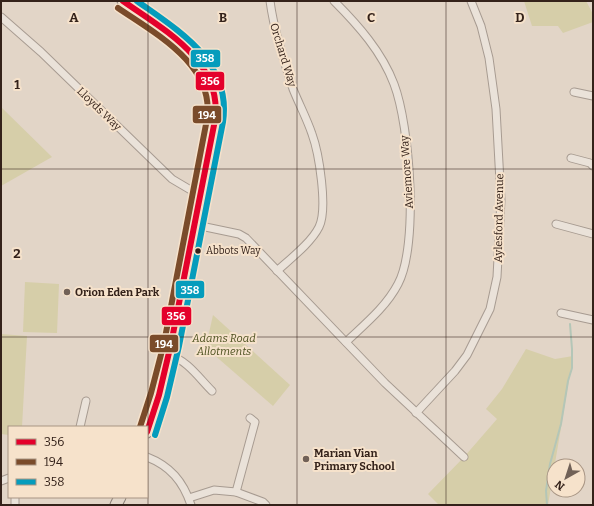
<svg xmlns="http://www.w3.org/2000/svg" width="594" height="506" viewBox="0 0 594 506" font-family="Bitter,serif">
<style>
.green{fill:#d6cea9}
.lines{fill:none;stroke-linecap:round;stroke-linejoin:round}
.stream{stroke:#b4c6b7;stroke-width:2}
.street-casing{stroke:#a79b91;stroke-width:9}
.primary-casing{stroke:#8c8178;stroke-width:13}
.street{stroke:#eae2d9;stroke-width:7}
.primary{stroke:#e2d7ca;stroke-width:11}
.bus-1-casing{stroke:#f6e2cb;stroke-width:9}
.bus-2-casing{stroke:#f6e2cb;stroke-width:9}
.bus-3-casing{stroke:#f6e2cb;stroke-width:9}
.bus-1{stroke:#e4002b;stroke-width:6}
.bus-2{stroke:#7a4b2a;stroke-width:6}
.bus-3{stroke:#059cbc;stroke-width:6}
.grid{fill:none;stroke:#34221a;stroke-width:1;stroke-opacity:0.55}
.bus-dot{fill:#34221a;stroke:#f6e2cb;stroke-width:1.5}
.poi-dot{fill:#716157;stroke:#f6e2cb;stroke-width:1.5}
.labels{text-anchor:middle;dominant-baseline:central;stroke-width:4;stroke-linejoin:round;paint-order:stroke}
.bus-label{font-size:10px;fill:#34221a;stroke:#f6e2cb;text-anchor:start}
.street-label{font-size:11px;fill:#34221a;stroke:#f6e2cb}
.poi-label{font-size:11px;font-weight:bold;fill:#34221a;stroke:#f6e2cb;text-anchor:start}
.park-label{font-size:11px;font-style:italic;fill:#4d5120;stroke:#f6e2cb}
.grid-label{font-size:13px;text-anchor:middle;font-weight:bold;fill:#34221a;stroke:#f6e2cb;stroke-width:4;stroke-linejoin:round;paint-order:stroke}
.line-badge{stroke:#f6e2cb;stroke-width:1.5}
.badge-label{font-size:11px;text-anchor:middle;font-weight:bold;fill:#fff}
</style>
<rect width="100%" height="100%" fill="#e2d5c7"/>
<!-- green -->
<g class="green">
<polygon points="524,1 586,1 593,14 593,22 563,33 558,26 532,26"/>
<polygon points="1,107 52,157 1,186"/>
<polygon points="25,282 59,284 57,333 23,332"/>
<polygon points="213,315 290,385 273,406 212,353 207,342"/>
<polygon points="1,334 27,336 22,427 9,427 9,435 1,434"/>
<polygon points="526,349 555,359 573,356 548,505 439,505 428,494 464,457 497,419 486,409 502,389"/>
</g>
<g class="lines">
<!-- stream -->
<polyline class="stream" points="547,505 546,491 550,464 561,424 568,381 572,368 572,349 570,324"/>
<!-- street casing -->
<g class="street-casing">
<g id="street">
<path d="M270 1C274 31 284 61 293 89 299 104 307 119 312 134 319 153 328 209 319 227 311 243 290 259 277 271"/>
<path d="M334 1C358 25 382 52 394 84 410 126 419 245 398 284 386 307 365 324 346 342"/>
<polyline points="1,17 41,52 172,179 194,192 202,194"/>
<polyline points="574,92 593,96"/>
<polyline points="571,158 590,163 593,166"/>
<polyline points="556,224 593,234"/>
<polyline points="196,225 239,234 246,238 385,383 464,457"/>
<polyline points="561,313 593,320"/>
<path d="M169 355C187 360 199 378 212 391"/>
<polyline points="416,413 455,371 467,355 490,309 497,277 501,200 496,109 489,58 481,26 471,1"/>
<polyline points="80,427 86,401"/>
<path d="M147 457C170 466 183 481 191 505"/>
<polyline points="1,481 9,478"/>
<polyline points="236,492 255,422 250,418"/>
<polyline points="15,497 15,505"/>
<polyline points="189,498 214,490 236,492 263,502 266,505"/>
</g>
</g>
<!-- primary casing -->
<g class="primary-casing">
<g id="primary">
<path d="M123 1C156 25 211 55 216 99 217 106 216 113 215 120 201 191 189 262 174 332 167 365 159 400 147 432"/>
<polyline points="116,505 120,497"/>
</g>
</g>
<!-- street -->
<use href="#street" class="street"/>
<!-- primary -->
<use href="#primary" class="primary"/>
<!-- bus-1 casing -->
<g class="bus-1-casing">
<path id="bus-1" d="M123 1C164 30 223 61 215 120L171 344 159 395 147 432"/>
</g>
<!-- bus-2 casing -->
<g class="bus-2-casing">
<path id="bus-2" d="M118 8C156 34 215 65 207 119L164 343 151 393 140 427"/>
</g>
<!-- bus-3 casing -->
<g class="bus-3-casing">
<path id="bus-3" d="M137 1C179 31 232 62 223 122L179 346 167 397 155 435"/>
</g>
<!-- bus-1 -->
<use href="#bus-1" class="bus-1"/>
<!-- bus-2 -->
<use href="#bus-2" class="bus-2"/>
<!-- bus-3 -->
<use href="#bus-3" class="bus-3"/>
</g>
<!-- grid -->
<path class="grid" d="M148 1V505M297 1V505M446 1V505M1 169H593M1 337H593"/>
<!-- markers -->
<circle class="bus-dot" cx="198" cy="251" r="3.5"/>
<g class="poi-dot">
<circle cx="67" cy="292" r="4"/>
<circle cx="306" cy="459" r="4"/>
</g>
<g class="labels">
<!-- bus labels -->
<g class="bus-label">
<text x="206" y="251">Abbots Way</text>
</g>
<!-- street labels -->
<g class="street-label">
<text transform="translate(283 55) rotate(73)">Orchard Way</text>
<text transform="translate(99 109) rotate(44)">Lloyds Way</text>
<text transform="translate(407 172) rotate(-94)">Aviemore Way</text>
<text transform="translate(499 218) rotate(-89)">Aylesford Avenue</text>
</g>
<!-- poi labels -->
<g class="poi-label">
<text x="75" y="292">Orion Eden Park</text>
<text x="314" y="453">Marian Vian<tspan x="314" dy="13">Primary School</tspan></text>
</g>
<!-- park labels -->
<g class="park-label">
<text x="224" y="338">Adams Road<tspan x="224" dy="13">Allotments</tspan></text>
</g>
</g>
<g class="grid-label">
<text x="74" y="22">A</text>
<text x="223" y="22">B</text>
<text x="371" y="22">C</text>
<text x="520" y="22">D</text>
<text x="17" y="89">1</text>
<text x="17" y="258">2</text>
</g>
<g class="line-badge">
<rect x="190" y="49" width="31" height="19" rx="4" fill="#059cbc"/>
<rect x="195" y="71" width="30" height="20" rx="4" fill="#e4002b"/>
<rect x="192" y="105" width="30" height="19" rx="4" fill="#7a4b2a"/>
<rect x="175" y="280" width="30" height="19" rx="4" fill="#059cbc"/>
<rect x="161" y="306" width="31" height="20" rx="4" fill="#e4002b"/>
<rect x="149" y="334" width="30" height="19" rx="4" fill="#7a4b2a"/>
</g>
<g class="badge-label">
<text x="205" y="62">358</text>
<text x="210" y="85">356</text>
<text x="207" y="119">194</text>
<text x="190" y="294">358</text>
<text x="176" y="320">356</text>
<text x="164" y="348">194</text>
</g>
<!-- border -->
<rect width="594" height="506" fill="none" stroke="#34221a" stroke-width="4"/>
<!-- legend -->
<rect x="8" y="426" width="140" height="72" fill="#f6e2cb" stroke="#a89584"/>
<rect x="16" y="439" width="20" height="6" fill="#e4002b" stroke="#a89584"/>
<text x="44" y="446" font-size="12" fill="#34221a">356</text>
<rect x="16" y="459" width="20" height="6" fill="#7a4b2a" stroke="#a89584"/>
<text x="44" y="466" font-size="12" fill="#34221a">194</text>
<rect x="16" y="479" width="20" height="6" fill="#059cbc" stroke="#a89584"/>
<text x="44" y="486" font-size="12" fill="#34221a">358</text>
<!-- north arrow -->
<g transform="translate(566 478) rotate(219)"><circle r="19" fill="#f6e2cb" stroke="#a89584"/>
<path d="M0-3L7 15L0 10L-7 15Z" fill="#716157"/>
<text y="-6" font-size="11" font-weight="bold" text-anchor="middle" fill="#34221a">N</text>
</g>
</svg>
